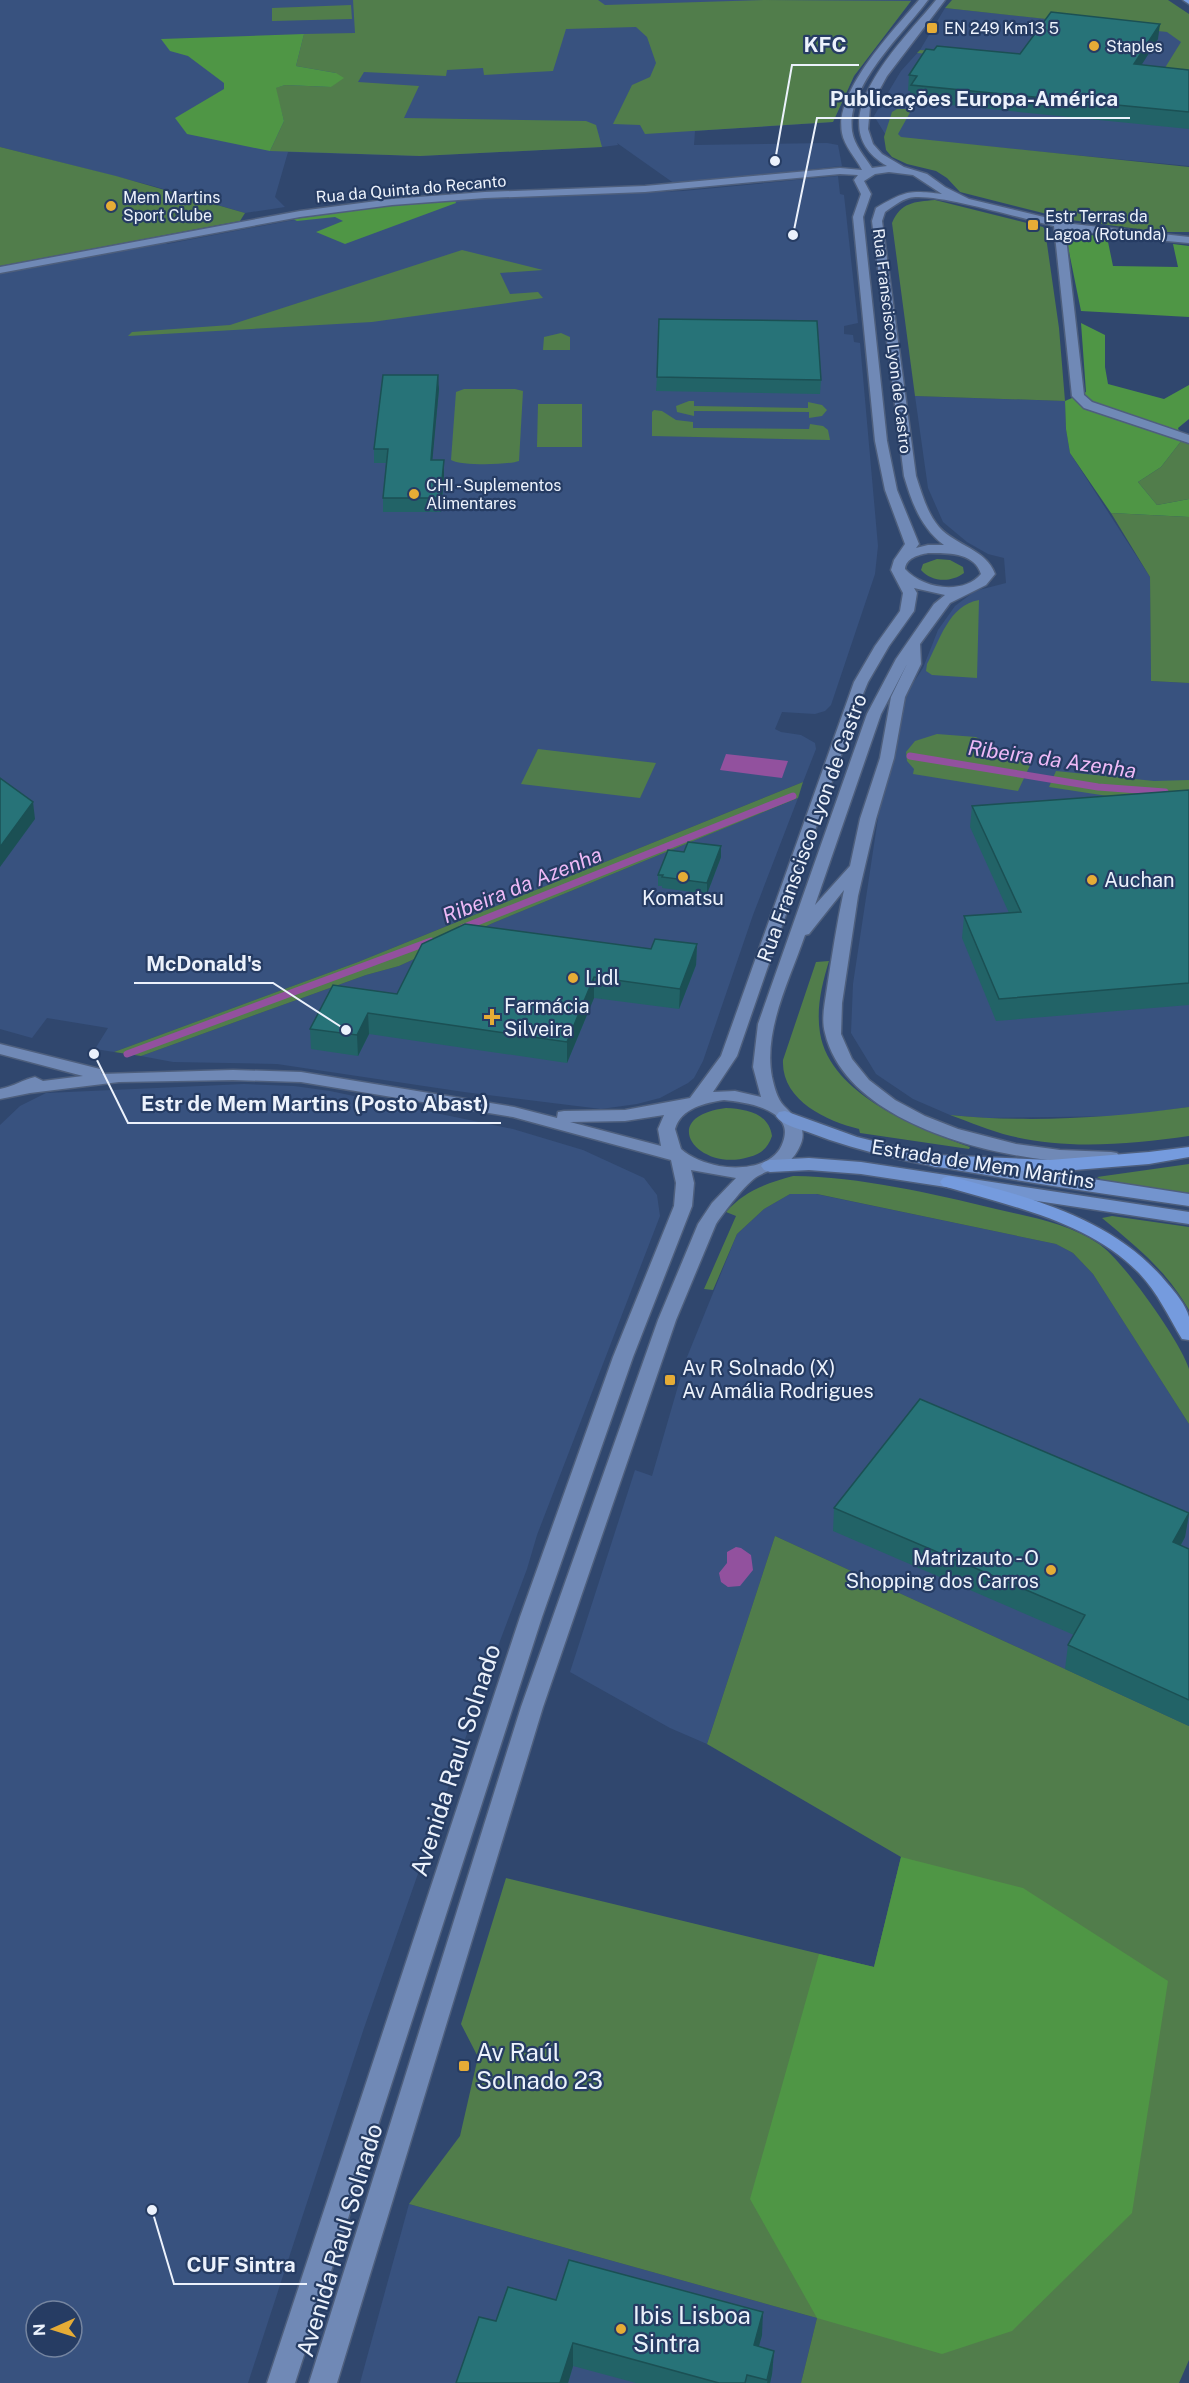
<svg xmlns="http://www.w3.org/2000/svg" width="1189" height="2383" viewBox="0 0 1189 2383" font-family="'Public Sans',sans-serif">
<style>
.built{fill:#38527f;fill-rule:evenodd}
.green{fill:#517d4b}
.forest{fill:#4f9645}
.water{fill:#92519e}
.lines{fill:none;stroke-linecap:round;stroke-linejoin:round}
.stream{stroke:#92519e;stroke-width:7}
.minor-casing{stroke:#4e5f7d;stroke-width:3}
.major-casing{stroke:#4e5f7d;stroke-width:3}
.highway-casing{stroke:#4e5f7d;stroke-width:3}
.minor{fill:#7089b6;fill-rule:evenodd}
.major{fill:#7394ce;fill-rule:evenodd}
.highway{fill:#759bde;fill-rule:evenodd}
.wall{fill:#226367}
.shaded-wall{fill:#1b5054}
.building{fill:#277378;stroke:#1b5054;stroke-width:1.5}
.poi-dot{fill:#e6ac36;stroke:#263c63;stroke-width:2}
.labels{text-anchor:middle;dominant-baseline:central;stroke-width:4.5;stroke-linejoin:round;paint-order:stroke}
.far-poi-label{font-size:16px;fill:#ecf2fc;stroke:#263c63;text-anchor:start}
.far-street-label{font-size:16px;fill:#ecf2fc;stroke:#263c63}
.street-label{font-size:20px;fill:#ecf2fc;stroke:#263c63}
.poi-label{font-size:20px;fill:#ecf2fc;stroke:#263c63;text-anchor:start}
.water-label{font-size:21px;font-style:italic;fill:#edb9f6;stroke:#263c63}
.near-street-label{font-size:24px;fill:#ecf2fc;stroke:#263c63}
.near-poi-label{font-size:24px;fill:#ecf2fc;stroke:#263c63;text-anchor:start}
.leader{fill:none;stroke:#ecf2fc;stroke-width:2}
.callout-dot{fill:#ecf2fc;stroke:#263c63;stroke-width:2}
.callout-label{font-size:21px;text-anchor:middle;font-weight:bold;fill:#ecf2fc;stroke:#263c63;stroke-width:4.5;stroke-linejoin:round;paint-order:stroke}
</style>
<rect width="100%" height="100%" fill="#30476e"/>
<!-- built -->
<g class="built">
<polygon points="0,0 911,0 911,1 854,76 833,122 695,131 694,145 827,143 838,145 842,166 675,184 617,143 618,145 602,147 420,156 288,152 275,197 285,207 245,213 153,186 0,147"/>
<polygon points="945,8 1189,34 1189,166 887,137 874,116 901,71 920,50"/>
<polygon points="838,176 840,194 844,195 858,323 844,326 844,334 853,335 854,342 860,343 878,546 875,574 831,705 825,711 815,714 782,712 775,729 781,732 801,735 815,743 816,749 803,782 358,962 114,1052 95,1049 108,1028 47,1018 32,1038 0,1029 0,266 157,236 167,244 304,218 397,205 486,198 683,191"/>
<polygon points="915,396 1065,401 1066,429 1070,453 1150,577 1151,681 1189,683 1189,1107 1125,1116 985,1118 950,1115 913,1099 876,1074 851,1033 853,984 894,712 923,668 938,630 955,606 975,591 1006,583 1004,558 988,554 967,542 943,522 928,488"/>
<polygon points="798,798 753,915 703,1061 694,1078 688,1083 660,1098 637,1104 601,1109 464,1092 277,1064 173,1062 141,1056 366,975 399,966 493,923"/>
<path d="M244 1084 294 1086 330 1091 513 1129 583 1150 644 1178 657 1195 660 1216 537 1535 527 1569 491 1665 364 2028 248 2383H0V1125L20 1106 46 1093ZM36 2311H72V2347H36Z"/>
<polygon points="790,1194 816,1194 1056,1244 1073,1253 1093,1274 1189,1424 1189,1726 775,1536 707,1744 670,1728 570,1672 635,1470 652,1476 685,1362 737,1234 764,1209"/>
<polygon points="409,2204 817,2318 801,2383 360,2383"/>
</g>
<!-- green -->
<g class="green">
<polygon points="353,0 598,0 605,5 765,0 911,1 854,76 833,122 645,134 640,125 613,124 632,85 650,77 656,63 647,37 636,27 566,29 553,71 484,75 483,68 447,70 446,76 364,72 358,82 419,86 404,118 586,121 596,125 602,147 420,156 270,151 284,121 275,88 285,85 331,87 336,73 296,66 304,34 355,33"/>
<polygon points="952,0 1168,0 1189,14 1189,78 917,53 920,50 1163,71 1181,42 1167,32 945,8"/>
<polygon points="351,5 352,19 272,21 272,8"/>
<polygon points="897,109 912,109 898,134 901,137 1189,167 1189,232 1161,232 1071,220 960,192 947,178 936,171 907,164 892,157 886,150 884,137 892,112"/>
<polygon points="0,147 116,176 245,213 240,221 0,266"/>
<path d="M935 200 1043 227 1045 230 1059 328 1065 401 915 396 892 223C901 202 914 202 935 200Z"/>
<polygon points="462,250 543,270 500,273 510,294 538,292 543,298 372,322 128,336 132,332 230,325"/>
<polygon points="561,333 570,337 570,350 543,350 544,337"/>
<path d="M464 389H515L523 391 519 461C508 465 461 466 451 460L456 392Z"/>
<polygon points="689,401 694,401 694,406 808,408 808,402 822,405 827,410 822,416 809,418 809,412 694,411 694,416 677,412 676,406"/>
<polygon points="538,404 582,404 582,447 537,447"/>
<polygon points="654,410 662,411 676,420 693,422 693,428 809,429 810,424 823,426 828,430 830,440 652,436 652,412"/>
<polygon points="1182,440 1189,442 1189,499 1157,505 1138,482 1161,467"/>
<polygon points="1111,513 1189,517 1189,683 1151,681 1150,577"/>
<path d="M937 559 950 560 963 567 964 573C951 583 931 582 921 570L923 564Z"/>
<path d="M979 600 977 678 932 675 926 671 927 664C940 640 949 605 979 600Z"/>
<polygon points="937,734 976,737 1005,753 1032,761 1018,791 913,774 914,769 907,761 906,752 915,741"/>
<polygon points="538,749 656,763 640,798 521,784"/>
<polygon points="1056,771 1154,781 1189,780 1189,798 1127,799 1049,787"/>
<polygon points="803,782 798,798 493,923 399,966 366,975 141,1056 114,1052 358,962"/>
<path d="M829 961C822 984 816 1008 820 1033 830 1095 919 1129 970 1147L969 1149 860 1133 859 1129C826 1121 781 1100 783 1060L816 962Z"/>
<path d="M1189 1107V1136C1131 1144 1068 1150 1011 1136 990 1131 970 1122 950 1115 1029 1123 1110 1118 1189 1107Z"/>
<path d="M726 1108C746 1109 769 1113 772 1136 768 1148 761 1154 749 1157 699 1173 655 1117 726 1108Z"/>
<polygon points="1189,1164 1189,1193 1104,1181 1097,1177"/>
<path d="M793 1176C861 1177 930 1193 996 1209 1031 1217 1068 1223 1099 1244 1122 1259 1181 1342 1189 1369 1189 1383 1189 1409 1189 1424L1093 1274 1073 1253 1056 1244 817 1194H790L764 1209 737 1234 713 1290 704 1289 736 1216 726 1212C744 1191 767 1183 793 1176Z"/>
<path d="M1112 1216 1189 1227V1310C1165 1269 1138 1248 1102 1218Z"/>
<polygon points="775,1536 1189,1726 1189,2360 1179,2383 801,2383 817,2318 409,2204 460,2136 478,2057 461,2024 506,1878 874,1967 901,1857 707,1744"/>
</g>
<!-- forest -->
<g class="forest">
<polygon points="304,34 296,66 336,73 344,78 331,87 285,85 276,88 284,121 270,151 187,134 175,118 224,89 224,83 188,56 170,51 161,39"/>
<polygon points="455,200 456,203 345,244 316,232 343,221 335,217 297,221 293,219 395,205"/>
<polygon points="1065,232 1107,237 1113,266 1178,267 1173,244 1189,246 1189,317 1081,311"/>
<polygon points="1081,323 1105,335 1105,367 1108,384 1164,399 1189,385 1189,419 1178,428 1182,440 1161,467 1138,482 1157,505 1189,499 1189,517 1111,513 1070,453 1066,429 1065,401 1086,392"/>
<polygon points="901,1857 1023,1888 1168,1981 1132,2213 1012,2331 942,2354 817,2318 750,2199 819,1954 874,1967"/>
</g>
<!-- water -->
<g class="water">
<polygon points="726,754 788,761 782,778 720,770"/>
<polygon points="736,1547 741,1548 751,1555 753,1570 740,1586 728,1587 721,1582 719,1573 727,1563 727,1552"/>
</g>
<g class="lines">
<!-- stream -->
<g class="stream">
<polyline points="910,756 1098,787 1165,792"/>
<polyline points="462,928 793,796"/>
<polyline points="127,1054 431,941"/>
</g>
<!-- minor casing -->
<g class="minor-casing">
<path id="minor" d="M919 0H928C903 34 846 86 852 131 854 145 865 157 872 168L887 166C814 124 904 40 936 0H945L887 76 870 107 868 129 873 144 882 154 904 167 927 174 945 187 969 199 1073 224 1189 237V243L1123 237 1065 229 1084 395 1092 402 1189 435V443L1084 408 1072 396 1054 226C1026 220 932 191 909 198 901 200 892 207 885 212L882 221 916 476C922 494 927 513 939 527 956 546 986 549 995 574L986 585 950 603 920 644 921 664 905 697 894 758 876 819 858 896 842 1003 841 1034 852 1059 869 1080 895 1100 925 1116 958 1129 1016 1144 1060 1150 1111 1152 1117 1153 1120 1157 1117 1161C1103 1165 1087 1163 1072 1162 993 1158 846 1123 825 1033 821 1019 825 1002 827 988 832 955 837 922 844 890L809 934 805 935C790 979 763 1030 772 1077 774 1086 777 1099 784 1106 797 1119 809 1129 799 1148 787 1171 775 1166 758 1176 746 1183 724 1212 716 1224L676 1320 543 1707 337 2383H309L521 1707 658 1320 698 1224 712 1203 736 1178 691 1170 694 1183 692 1206 633 1357 542 1617 295 2383H267L520 1617 613 1357 674 1206 676 1183 671 1160 513 1117 301 1082 233 1080 119 1082 30 1093 0 1099V1089C15 1086 22 1080 35 1077L43 1081 83 1076 0 1054V1044L100 1069 102 1074 233 1070 301 1072 514 1107 557 1118 558 1112 564 1111 625 1110 690 1098 721 1056 854 682 875 646 900 611 903 593 891 570 894 560 905 544 885 490 875 441 853 217 861 194 854 180 858 175 840 174 645 192 485 198 392 205 300 217 0 273V267L300 211 392 199 485 192 645 186 840 168 862 170C856 158 844 146 842 133 834 91 894 30 919 0ZM889 172 913 175 942 194C909 190 905 191 876 208L872 221 904 476C912 503 921 528 944 545H928L916 548 919 544 897 490 887 441 863 217 871 194 864 181 875 174ZM928 553C947 553 974 552 981 574 963 595 923 589 905 569 906 558 918 555 928 553ZM914 588 945 595 934 604 896 659 867 714 758 1024 753 1067 761 1097 735 1091 713 1092 737 1056 858 706 868 682 889 646 914 611 917 593ZM907 664 891 697 880 758 860 819 850 866 815 905 881 714ZM724 1100C742 1102 774 1106 783 1124 786 1130 785 1136 783 1142 775 1167 741 1170 719 1166 705 1163 691 1158 681 1149L675 1129C681 1108 705 1103 724 1100ZM664 1115 658 1129 661 1146 570 1122 625 1121Z"/>
</g>
<!-- major casing -->
<g class="major-casing">
<g id="major">
<path d="M785 1111 857 1137 918 1152 1189 1194V1206C1120 1196 1050 1186 981 1174 923 1165 864 1154 808 1132 799 1129 782 1125 776 1116L779 1112Z"/>
<polygon points="809,1158 861,1162 1189,1212 1189,1224 861,1174 809,1170 770,1172 764,1170 761,1166 764,1162 770,1160"/>
</g>
</g>
<!-- highway casing -->
<g class="highway-casing">
<g id="highway">
<polygon points="1183,0 1189,0 1189,4"/>
<polygon points="1189,1147 1189,1157 1149,1164 1050,1172 935,1167 929,1165 926,1161 929,1157 935,1155 1050,1160 1149,1152"/>
<path d="M949 1176C1028 1197 1113 1217 1167 1283 1175 1292 1186 1305 1189 1317 1189 1324 1189 1333 1189 1340L1182 1339C1168 1316 1158 1293 1139 1273 1088 1221 1010 1206 943 1186L940 1182 943 1178Z"/>
</g>
</g>
<!-- minor -->
<use href="#minor" class="minor"/>
<!-- major -->
<use href="#major" class="major"/>
<!-- highway -->
<use href="#highway" class="highway"/>
</g>
<!-- wall -->
<g class="wall">
<polygon points="1158,39 1141,65 1189,70 1189,129 910,101 910,91 908,91 909,75 1020,54"/>
<polygon points="657,377 821,380 820,394 656,391"/>
<polygon points="439,389 432,460 444,475 441,512 383,512 383,498 386,463 374,463 374,449"/>
<polygon points="1189,790 1189,1005 996,1021 962,938 964,916 1009,913 970,827 972,806"/>
<polygon points="721,857 707,894 662,888 662,886 658,886 658,875"/>
<polygon points="697,944 696,965 679,1009 594,998 567,1063 369,1034 358,1056 311,1049 310,1029 397,994 651,949"/>
<polygon points="834,1508 1189,1513 1185,1537 1181,1545 1189,1549 1189,1726 1065,1669 1068,1645 1074,1635 833,1531"/>
<polygon points="556,2300 762,2335 759,2346 774,2351 772,2374 770,2383 636,2383 573,2366 568,2383 456,2383 496,2321"/>
</g>
<!-- shaded-wall -->
<g class="shaded-wall">
<polygon points="1160,24 1158,39 1132,80 1134,64"/>
<polygon points="438,375 439,389 431,475 431,460"/>
<polygon points="444,460 444,475 441,512 440,498"/>
<polygon points="33,802 35,819 0,867 0,847"/>
<polygon points="721,846 721,857 707,894 707,883"/>
<polygon points="697,944 696,965 679,1009 680,989"/>
<polygon points="594,977 594,998 567,1063 567,1042"/>
<polygon points="368,1013 369,1034 358,1056 357,1035"/>
<polygon points="1189,1514 1185,1537 1169,1566 1173,1542"/>
<polygon points="763,2312 762,2335 753,2368 754,2345"/>
<polygon points="573,2343 573,2366 568,2383 560,2383"/>
<polygon points="774,2351 772,2374 770,2383 767,2383"/>
</g>
<!-- building -->
<g class="building">
<polygon points="1051,12 1160,24 1134,64 1189,70 1189,112 911,85 917,76 909,75 926,49 934,50 937,46 1020,54"/>
<polygon points="659,319 817,321 821,380 657,377"/>
<polygon points="383,375 438,375 431,460 444,460 440,498 383,498 388,449 374,449"/>
<polygon points="0,778 33,802 0,847"/>
<polygon points="1189,790 1189,983 999,999 964,916 1021,912 972,806"/>
<polygon points="688,842 721,846 707,883 662,877 663,875 658,875 668,850 684,852"/>
<polygon points="465,924 651,949 655,939 697,944 680,989 594,977 567,1042 368,1013 357,1035 310,1029 333,985 397,994 422,944"/>
<polygon points="920,1399 1189,1513 1173,1542 1189,1549 1189,1700 1068,1645 1085,1615 834,1508"/>
<polygon points="569,2260 763,2312 754,2345 774,2351 767,2380 747,2375 745,2383 719,2383 573,2343 560,2383 456,2383 479,2317 496,2321 508,2287 556,2300"/>
</g>
<!-- markers -->
<g class="poi-dot">
<rect x="926" y="22" width="12" height="12" rx="3"/>
<circle cx="1094" cy="46" r="6"/>
<circle cx="111" cy="206" r="6"/>
<rect x="1027" y="219" width="12" height="12" rx="3"/>
<circle cx="414" cy="494" r="6"/>
<circle cx="683" cy="877" r="6"/>
<circle cx="1092" cy="880" r="6"/>
<circle cx="573" cy="978" r="6"/>
<path d="M489 1008h6v6h6v6h-6v6h-6v-6h-6v-6h6z"/>
<rect x="664" y="1374" width="12" height="12" rx="3"/>
<circle cx="1051" cy="1570" r="6"/>
<rect x="458" y="2060" width="12" height="12" rx="3"/>
<circle cx="621" cy="2329" r="6"/>
</g>
<g class="labels">
<!-- far-poi labels -->
<g class="far-poi-label">
<text x="944" y="28">EN 249 Km13 5</text>
<text x="1106" y="46">Staples</text>
<text x="123" y="197">Mem Martins<tspan x="123" dy="18">Sport Clube</tspan></text>
<text x="1045" y="216">Estr Terras da<tspan x="1045" dy="18">Lagoa (Rotunda)</tspan></text>
<text x="426" y="485">CHI - Suplementos<tspan x="426" dy="18">Alimentares</tspan></text>
</g>
<!-- far-street labels -->
<g class="far-street-label">
<text transform="translate(411 189) rotate(-5)">Rua da Quinta do Recanto</text>
<text transform="translate(892 341) rotate(83)">Rua Franscisco Lyon de Castro</text>
</g>
<!-- street labels -->
<g class="street-label">
<text transform="translate(812 828) rotate(-70)">Rua Franscisco Lyon de Castro</text>
<text transform="translate(983 1164) rotate(9)">Estrada de Mem Martins</text>
</g>
<!-- poi labels -->
<g class="poi-label">
<text x="1104" y="880">Auchan</text>
<text x="683" y="898" text-anchor="middle">Komatsu</text>
<text x="585" y="978">Lidl</text>
<text x="504" y="1006">Farmácia<tspan x="504" dy="23">Silveira</tspan></text>
<text x="682" y="1368">Av R Solnado (X)<tspan x="682" dy="23">Av Amália Rodrigues</tspan></text>
<text x="1039" y="1558" text-anchor="end">Matrizauto - O<tspan x="1039" dy="23">Shopping dos Carros</tspan></text>
</g>
<!-- water labels -->
<g class="water-label">
<text transform="translate(1052 759) rotate(8)">Ribeira da Azenha</text>
<text transform="translate(522 885) rotate(-22)">Ribeira da Azenha</text>
</g>
<!-- near-street labels -->
<g class="near-street-label">
<text transform="translate(455 1760) rotate(-72)">Avenida Raul Solnado</text>
<text transform="translate(339 2240) rotate(-73)">Avenida Raul Solnado</text>
</g>
<!-- near-poi labels -->
<g class="near-poi-label">
<text x="476" y="2052">Av Raúl<tspan x="476" dy="28">Solnado 23</tspan></text>
<text x="633" y="2315">Ibis Lisboa<tspan x="633" dy="28">Sintra</tspan></text>
</g>
</g>
<!-- callouts -->
<path class="leader" d="M775 161L792 65H859M793 235L817 118H1130M346 1030L273 983H134M94 1054L128 1123H501M152 2210L174 2284H307"/>
<g class="callout-dot">
<circle cx="775" cy="161" r="6"/>
<circle cx="793" cy="235" r="6"/>
<circle cx="346" cy="1030" r="6"/>
<circle cx="94" cy="1054" r="6"/>
<circle cx="152" cy="2210" r="6"/>
</g>
<g class="callout-label">
<text x="825" y="52">KFC</text>
<text x="974" y="106">Publicações Europa-América</text>
<text x="204" y="971">McDonald's</text>
<text x="315" y="1111">Estr de Mem Martins (Posto Abast)</text>
<text x="241" y="2272">CUF Sintra</text>
</g>
<!-- north arrow -->
<g transform="translate(54 2329) rotate(267)"><circle r="28" fill="#263c63" stroke="#7585a0" stroke-width="1.5"/>
<path d="M0-4.5L10 22L0 15L-10 22Z" fill="#e6ac36"/>
<text y="-9" font-size="16" font-weight="bold" text-anchor="middle" fill="#ecf2fc">N</text>
</g>
</svg>
